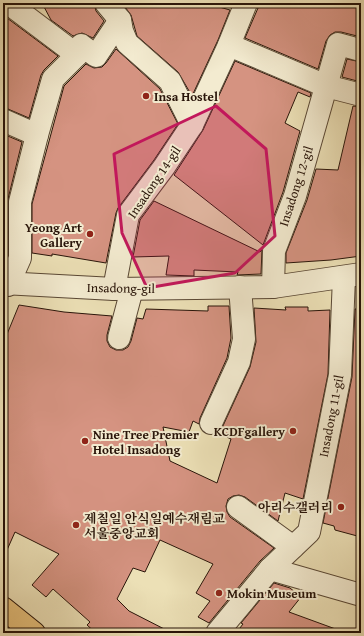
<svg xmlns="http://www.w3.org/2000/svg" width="364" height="636" viewBox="0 0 364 636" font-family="'Gentium Book Plus','Noto Serif KR',serif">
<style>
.building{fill:#d59381;stroke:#281409}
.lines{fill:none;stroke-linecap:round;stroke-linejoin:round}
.minor-casing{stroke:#594734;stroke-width:24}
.major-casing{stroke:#281409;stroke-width:24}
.minor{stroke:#f3ebd0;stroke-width:22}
.major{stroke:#e6c07b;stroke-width:22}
.marked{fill:#c2185b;fill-opacity:0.2;stroke:#c2185b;stroke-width:3;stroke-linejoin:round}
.poi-dot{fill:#8f2418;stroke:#f3ebd0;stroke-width:1.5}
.labels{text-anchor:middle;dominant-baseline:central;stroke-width:4;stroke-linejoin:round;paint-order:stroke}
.poi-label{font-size:13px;font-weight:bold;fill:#281409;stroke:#f3ebd0;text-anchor:start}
.street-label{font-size:13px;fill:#281409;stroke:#f3ebd0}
</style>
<rect width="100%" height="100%" fill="#ece0b6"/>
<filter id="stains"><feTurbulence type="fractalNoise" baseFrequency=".005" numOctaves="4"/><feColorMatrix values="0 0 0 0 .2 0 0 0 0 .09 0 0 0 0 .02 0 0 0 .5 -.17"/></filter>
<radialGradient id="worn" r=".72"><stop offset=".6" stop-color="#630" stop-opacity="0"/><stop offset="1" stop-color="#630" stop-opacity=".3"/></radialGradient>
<!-- building -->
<g class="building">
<polygon points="42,3 94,3 96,11 104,21 93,38 82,33 73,36 51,20"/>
<polygon points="122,3 205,3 230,10 218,40 192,96 178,72 137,36 131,15"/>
<polygon points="258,3 361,3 361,37 341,32 335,32 330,35 326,41 318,69 245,38 258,8"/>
<polygon points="3,15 58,56 44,70 41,75 29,118 8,109 3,108"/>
<polygon points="116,49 160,89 178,124 154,160 118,208 116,213 106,263 52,254 52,256 32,253 32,204 64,86 86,64 94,68 102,67 106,63"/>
<polygon points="347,59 361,62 361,82 342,77"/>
<polygon points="235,61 311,93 310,97 298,92 285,123 300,131 283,192 263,245 174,175 203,130"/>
<polygon points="353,106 361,107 361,256 331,260 286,263 286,253 307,200 316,169 338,170"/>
<polygon points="3,134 22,142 8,199 8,251 3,251"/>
<polygon points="154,201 260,252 262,250 261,274 237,275 238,272 194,270 194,276 166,275 169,256 133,257 140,220"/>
<polygon points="19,305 64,312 112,316 107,335 107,341 110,347 116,350 123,350 128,347 131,341 137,318 143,319 146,309 208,311 208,306 229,306 231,338 227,358 200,418 199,424 193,421 189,432 163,427 170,461 217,483 231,439 218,433 222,428 250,367 256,342 254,308 286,310 285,307 308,307 308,311 330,310 328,374 303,499 285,493 278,521 245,497 239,495 233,496 228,499 226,506 227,512 230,517 274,548 260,561 209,623 198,617 210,601 196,593 213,564 160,540 145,572 133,568 117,599 129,611 172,633 96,633 87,625 90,622 53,589 46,597 32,585 59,554 15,532 3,559 3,344"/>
<polygon points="355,309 361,309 361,537 335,530 334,526 323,523 352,377"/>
<polygon points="274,583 290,588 301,597 289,612 341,631 341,633 236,633 243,624 241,623"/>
</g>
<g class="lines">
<!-- minor casing -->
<g class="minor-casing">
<g id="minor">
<polyline points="8,3 77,55"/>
<polyline points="106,3 120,20 122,31 127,43 170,81 192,125"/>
<polyline points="229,45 326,86 361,95"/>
<polyline points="3,120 37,135"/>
<polyline points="3,283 114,289 273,287 361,274"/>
<polyline points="8,285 20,258 20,202 37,135 53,79 77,55 81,45 96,56 120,20"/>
<polyline points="273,287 274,251 295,196 338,44 360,50"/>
<polyline points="114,289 128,215 164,167 192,125 229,45 246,3"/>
<polyline points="119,338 132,289"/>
<polyline points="211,423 239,362 244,339 240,287"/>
<polyline points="238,507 293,547"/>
<polyline points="270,569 361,595"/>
<polyline points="217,633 270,569 309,532 340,375 344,277"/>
</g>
</g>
<!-- major casing -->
<g class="major-casing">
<polyline id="major" points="3,608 34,633"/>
</g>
<!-- minor -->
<use href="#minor" class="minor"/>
<!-- major -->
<use href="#major" class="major"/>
</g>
<!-- marked area -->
<path class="marked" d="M216 106 266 149 275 236 235 273 147 288 122 233 114 154Z"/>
<!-- markers -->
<g class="poi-dot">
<circle cx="146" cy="96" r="4"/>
<circle cx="90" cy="234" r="4"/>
<circle cx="293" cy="431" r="4"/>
<circle cx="85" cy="441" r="4"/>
<circle cx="341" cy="507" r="4"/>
<circle cx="76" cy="525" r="4"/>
<circle cx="219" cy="593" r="4"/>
</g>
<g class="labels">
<!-- poi labels -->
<g class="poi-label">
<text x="154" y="96">Insa Hostel</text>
<text x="82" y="227" text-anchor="end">Yeong Art<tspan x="82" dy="15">Gallery</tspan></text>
<text x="285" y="431" text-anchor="end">KCDFgallery</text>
<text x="93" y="434">Nine Tree Premier<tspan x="93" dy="15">Hotel Insadong</tspan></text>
<text x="333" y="507" text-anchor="end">아리수갤러리</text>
<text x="84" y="518">제칠일 안식일예수재림교<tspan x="84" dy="15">서울중앙교회</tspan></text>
<text x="227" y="593">Mokin Museum</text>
</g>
<!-- street labels -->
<g class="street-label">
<text transform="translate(154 182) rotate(-56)">Insadong 14-gil</text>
<text transform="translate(296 186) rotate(-72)">Insadong 12-gil</text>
<text transform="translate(121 288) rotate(1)">Insadong-gil</text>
<text transform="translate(331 416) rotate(-79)">Insadong 11-gil</text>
</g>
</g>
<!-- margin -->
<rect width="364" height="636" fill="none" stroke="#ece0b6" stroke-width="16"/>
<rect x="4" y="4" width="356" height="628" fill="none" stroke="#281409" stroke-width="2"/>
<rect x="8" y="8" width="348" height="620" fill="none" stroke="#281409"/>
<rect width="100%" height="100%" filter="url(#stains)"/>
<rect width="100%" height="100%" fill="url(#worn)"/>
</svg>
